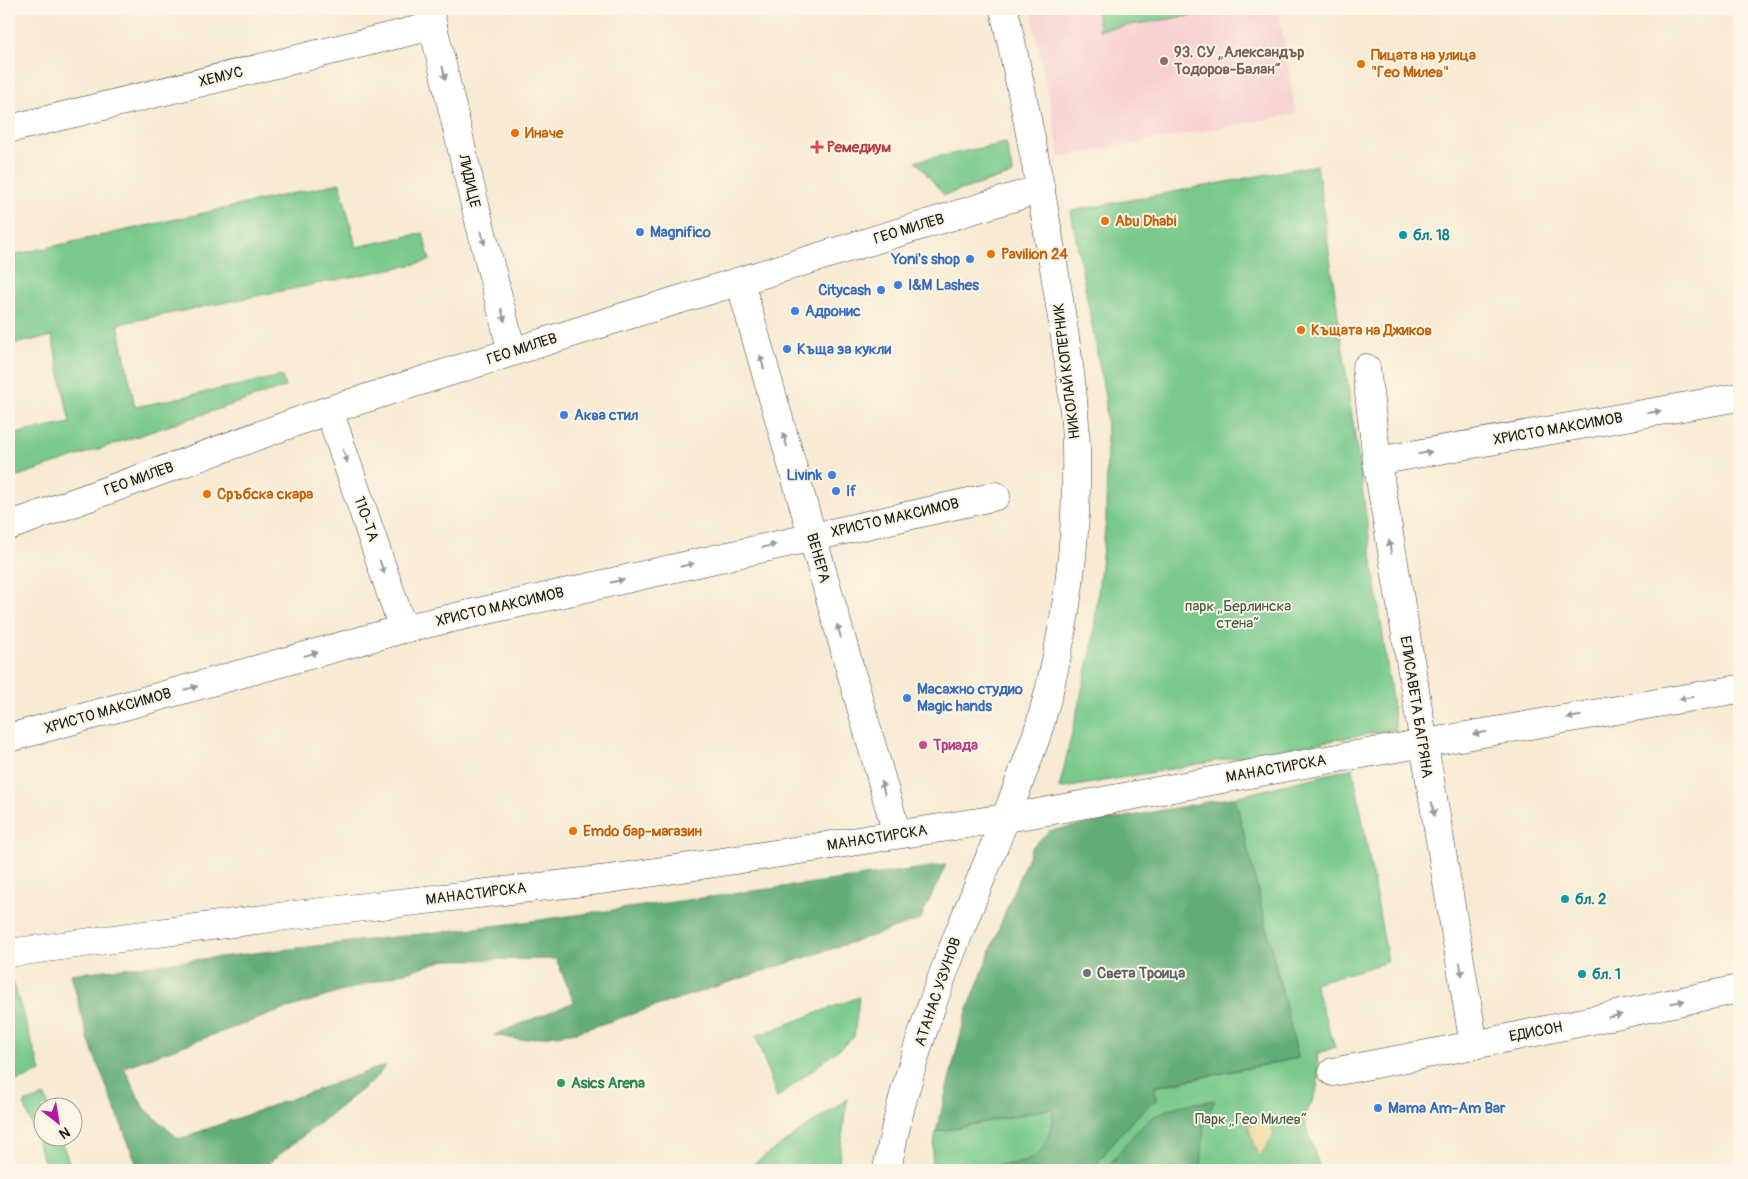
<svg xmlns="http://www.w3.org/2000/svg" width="1748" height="1179" viewBox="0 0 1748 1179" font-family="Pangolin,sans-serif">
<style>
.built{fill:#f7cfd0}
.green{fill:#78c98b;stroke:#4a7254}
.forest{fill:#62ad77;stroke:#3f644a}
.sand{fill:#eeda9e;stroke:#857b5d}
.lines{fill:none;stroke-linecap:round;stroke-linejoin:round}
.street-casing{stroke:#3d3b37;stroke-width:29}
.secondary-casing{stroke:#3d3b37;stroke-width:29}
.street{stroke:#fff;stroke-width:28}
.secondary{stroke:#fff;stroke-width:28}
.oneway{fill:#999}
.education-dot{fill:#8d6e63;stroke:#fcf5e5;stroke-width:2}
.food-dot{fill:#e8710a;stroke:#fcf5e5;stroke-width:2}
.health-dot{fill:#e0444e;stroke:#fcf5e5;stroke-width:2}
.shop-dot{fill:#3f7fe0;stroke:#fcf5e5;stroke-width:2}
.culture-dot{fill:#0f9aa8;stroke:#fcf5e5;stroke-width:2}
.hotel-dot{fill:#d1479c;stroke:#fcf5e5;stroke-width:2}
.worship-dot{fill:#6b7280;stroke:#fcf5e5;stroke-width:2}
.leisure-dot{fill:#2e9e5b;stroke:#fcf5e5;stroke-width:2}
.labels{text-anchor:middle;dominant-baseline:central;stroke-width:4;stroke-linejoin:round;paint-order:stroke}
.education-label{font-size:15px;font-weight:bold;fill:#785e54;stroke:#fcf5e5;text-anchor:start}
.food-label{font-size:15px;font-weight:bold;fill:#c56008;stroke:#fcf5e5;text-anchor:start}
.street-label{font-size:15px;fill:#1c1c1c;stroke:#fcf5e5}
.health-label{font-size:15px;font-weight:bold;fill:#be3a42;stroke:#fcf5e5;text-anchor:start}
.shop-label{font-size:15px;font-weight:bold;fill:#366cbe;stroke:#fcf5e5;text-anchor:start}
.culture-label{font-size:15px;font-weight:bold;fill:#0d838f;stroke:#fcf5e5;text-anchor:start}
.park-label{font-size:15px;fill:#3c5943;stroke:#fcf5e5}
.hotel-label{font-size:15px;font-weight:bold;fill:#b23c85;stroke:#fcf5e5;text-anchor:start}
.worship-label{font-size:15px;font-weight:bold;fill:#5b616d;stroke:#fcf5e5;text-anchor:start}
.leisure-label{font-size:15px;font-weight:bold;fill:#27864d;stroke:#fcf5e5;text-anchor:start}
</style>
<rect width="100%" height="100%" fill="#fcf5e5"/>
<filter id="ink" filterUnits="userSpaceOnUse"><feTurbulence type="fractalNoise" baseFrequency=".02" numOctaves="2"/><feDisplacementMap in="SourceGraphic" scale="10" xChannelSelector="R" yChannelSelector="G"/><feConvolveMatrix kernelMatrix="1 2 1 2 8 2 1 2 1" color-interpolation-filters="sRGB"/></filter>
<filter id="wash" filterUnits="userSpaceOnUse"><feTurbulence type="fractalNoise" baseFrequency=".0096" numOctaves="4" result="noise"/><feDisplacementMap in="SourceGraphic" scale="20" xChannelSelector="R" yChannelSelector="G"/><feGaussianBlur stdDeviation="1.12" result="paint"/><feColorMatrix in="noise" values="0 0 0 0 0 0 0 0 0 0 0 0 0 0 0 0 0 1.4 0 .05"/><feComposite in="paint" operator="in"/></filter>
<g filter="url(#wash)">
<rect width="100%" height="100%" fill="#f8ead3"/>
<!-- built -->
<polygon class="built" points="1031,9 1278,9 1296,114 1060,157"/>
<!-- green -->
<g class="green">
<polygon points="1096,9 1193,9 1194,15 1099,30"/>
<polygon points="1006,143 1013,174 944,195 916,161"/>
<polygon points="1317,165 1396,729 1059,789 1092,647 1106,521 1107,435 1105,396 1071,211"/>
<polygon points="340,183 356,247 423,233 430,261 118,324 135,407 282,376 285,387 9,479 9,435 70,423 52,336 9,345 9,256"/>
<path d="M1353 768 1388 962 1314 983 1335 1047 1317 1054C1319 1081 1320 1094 1303 1116L1320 1170H930L936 1132 1298 1058 1235 797Z"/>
<polygon points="9,982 13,982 41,1072 17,1081 9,1057"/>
<polygon points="859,997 854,1037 777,1098 756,1036"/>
<polygon points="45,1096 49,1106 42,1106 42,1136 60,1137 72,1170 47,1170 24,1103"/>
<polygon points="847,1099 838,1170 745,1170"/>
</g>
<!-- forest -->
<g class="forest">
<path d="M1235 797 1298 1058 1155 1086 1156 1100C1130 1119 1111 1145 1092 1170H975C1005 1157 1036 1176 1049 1134 1052 1124 1054 1117 1052 1108L936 1132 965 1017 1015 887 1032 847 1049 831Z"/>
<polygon points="946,865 920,920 577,1032 520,1040 494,1035 574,1002 556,959 445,960 288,1008 124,1067 143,1107 179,1139 386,1065 376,1078 260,1170 139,1170 88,1039 71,974 517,923"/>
<path d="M1215 1100 1204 1121 1201 1170H1106C1120 1151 1141 1122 1162 1112 1178 1104 1198 1103 1215 1100Z"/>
</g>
<!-- sand -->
<polygon class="sand" points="1269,1118 1274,1135 1259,1157 1248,1125"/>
</g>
<g filter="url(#ink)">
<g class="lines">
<!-- street casing -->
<g class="street-casing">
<g id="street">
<polyline points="429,9 473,197 512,352"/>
<polyline points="9,129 433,26"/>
<polyline points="740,282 897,834"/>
<polyline points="1366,368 1377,461 1474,1045"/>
<polyline points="329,410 403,629"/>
<polyline points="1377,461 1739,397"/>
<polyline points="9,738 403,629 996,496"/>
<polyline points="9,953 286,916 609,879 755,857 1037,813 1321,761 1739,689"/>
<polyline points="1333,1072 1474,1045 1739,989"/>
</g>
</g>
<!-- secondary casing -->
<g class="secondary-casing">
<g id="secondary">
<polyline points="9,526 329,410 629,315 1041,189"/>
<path d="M887 1170C901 1090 928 1011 958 935 980 880 1003 827 1023 772 1029 756 1036 739 1041 721 1066 633 1078 540 1076 448 1075 396 1066 344 1058 293 1043 197 1025 103 1004 9"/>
</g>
</g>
<!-- street -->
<use href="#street" class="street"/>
<!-- secondary -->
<use href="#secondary" class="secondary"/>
</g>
<!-- one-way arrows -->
<defs><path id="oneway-solid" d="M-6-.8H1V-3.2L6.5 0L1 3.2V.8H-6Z" transform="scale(1.25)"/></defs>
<g class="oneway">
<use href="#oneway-solid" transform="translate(444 73) rotate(77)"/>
<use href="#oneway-solid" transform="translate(483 238) rotate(76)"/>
<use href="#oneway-solid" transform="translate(503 315) rotate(75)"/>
<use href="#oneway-solid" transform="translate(762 362) rotate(-106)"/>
<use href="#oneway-solid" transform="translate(1654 412) rotate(-10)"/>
<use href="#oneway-solid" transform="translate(785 440) rotate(-106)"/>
<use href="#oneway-solid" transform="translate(1425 453) rotate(-10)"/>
<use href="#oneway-solid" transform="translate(345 456) rotate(71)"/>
<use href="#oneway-solid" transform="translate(769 546) rotate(-13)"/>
<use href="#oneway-solid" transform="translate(1390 547) rotate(-99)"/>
<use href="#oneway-solid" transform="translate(687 565) rotate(-13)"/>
<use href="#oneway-solid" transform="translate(382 567) rotate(71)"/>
<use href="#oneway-solid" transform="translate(617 581) rotate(-13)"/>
<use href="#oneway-solid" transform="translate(839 631) rotate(-106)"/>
<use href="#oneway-solid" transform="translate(311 654) rotate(-16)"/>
<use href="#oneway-solid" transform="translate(191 688) rotate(-16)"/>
<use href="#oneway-solid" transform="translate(1686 698) rotate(170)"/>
<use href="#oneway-solid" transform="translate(1574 717) rotate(170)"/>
<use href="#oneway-solid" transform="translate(1480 733) rotate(170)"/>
<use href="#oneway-solid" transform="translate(883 788) rotate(-106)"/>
<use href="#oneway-solid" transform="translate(1433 809) rotate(80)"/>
<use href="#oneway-solid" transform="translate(1461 969) rotate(80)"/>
<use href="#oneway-solid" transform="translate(1678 1002) rotate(-12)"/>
<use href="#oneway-solid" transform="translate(1615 1016) rotate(-12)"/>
</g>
</g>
<!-- markers -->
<circle class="education-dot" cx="1164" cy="61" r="5"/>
<g class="food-dot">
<circle cx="1361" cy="64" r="5"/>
<circle cx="515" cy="133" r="5"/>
<circle cx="1105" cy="221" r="5"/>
<circle cx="991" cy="254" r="5"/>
<circle cx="1301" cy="330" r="5"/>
<circle cx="207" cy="494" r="5"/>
<circle cx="573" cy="831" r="5"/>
</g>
<path class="health-dot" d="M814.5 139.5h5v5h5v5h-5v5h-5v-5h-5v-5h5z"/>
<g class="shop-dot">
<circle cx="640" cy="232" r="5"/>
<circle cx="970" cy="259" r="5"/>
<circle cx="898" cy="285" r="5"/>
<circle cx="881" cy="290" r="5"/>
<circle cx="795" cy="311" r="5"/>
<circle cx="787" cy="349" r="5"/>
<circle cx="564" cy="415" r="5"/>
<circle cx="832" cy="475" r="5"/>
<circle cx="836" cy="491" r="5"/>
<circle cx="907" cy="698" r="5"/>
<circle cx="1378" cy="1108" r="5"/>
</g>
<g class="culture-dot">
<circle cx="1403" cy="235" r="5"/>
<circle cx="1565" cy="899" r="5"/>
<circle cx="1582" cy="974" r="5"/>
</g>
<circle class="hotel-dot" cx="923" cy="745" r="5"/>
<circle class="worship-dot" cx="1087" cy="973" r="5"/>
<circle class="leisure-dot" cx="561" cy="1083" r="5"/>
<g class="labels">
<!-- education labels -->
<g class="education-label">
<text x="1174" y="52">93. СУ „Александър<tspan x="1174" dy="17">Тодоров-Балан“</tspan></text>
</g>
<!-- food labels -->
<g class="food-label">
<text x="1371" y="55">Пицата на улица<tspan x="1371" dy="17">"Гео Милев"</tspan></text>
<text x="525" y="133">Иначе</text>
<text x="1115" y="221">Abu Dhabi</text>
<text x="1001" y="254">Pavilion 24</text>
<text x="1311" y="330">Къщата на Джиков</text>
<text x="217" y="494">Сръбска скара</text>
<text x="583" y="831">Emdo бар-магазин</text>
</g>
<!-- street labels -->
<g class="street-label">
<text transform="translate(221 77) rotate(-14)">ХЕМУС</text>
<text transform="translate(469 181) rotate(77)">ЛИДИЦЕ</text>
<text transform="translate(909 229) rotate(-17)">ГЕО МИЛЕВ</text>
<text transform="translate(522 349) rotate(-18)">ГЕО МИЛЕВ</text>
<text transform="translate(1067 371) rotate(-97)">НИКОЛАЙ КОПЕРНИК</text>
<text transform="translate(1558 429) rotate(-10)">ХРИСТО МАКСИМОВ</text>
<text transform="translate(139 479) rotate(-20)">ГЕО МИЛЕВ</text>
<text transform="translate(895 518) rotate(-13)">ХРИСТО МАКСИМОВ</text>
<text transform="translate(366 519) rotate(71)">110-ТА</text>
<text transform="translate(818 558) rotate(74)">ВЕНЕРА</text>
<text transform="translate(500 607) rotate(-13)">ХРИСТО МАКСИМОВ</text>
<text transform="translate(1416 707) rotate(81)">ЕЛИСАВЕТА БАГРЯНА</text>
<text transform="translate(108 711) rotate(-16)">ХРИСТО МАКСИМОВ</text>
<text transform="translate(1276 769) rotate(-10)">МАНАСТИРСКА</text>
<text transform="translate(877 838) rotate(-9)">МАНАСТИРСКА</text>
<text transform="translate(476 894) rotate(-7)">МАНАСТИРСКА</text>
<text transform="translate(938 992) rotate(-71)">АТАНАС УЗУНОВ</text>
<text transform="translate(1536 1032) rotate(-11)">ЕДИСОН</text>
</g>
<!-- health labels -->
<g class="health-label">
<text x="827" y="147">Ремедиум</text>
</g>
<!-- shop labels -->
<g class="shop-label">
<text x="650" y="232">Magnifico</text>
<text x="960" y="259" text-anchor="end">Yoni's shop</text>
<text x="908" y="285">I&amp;M Lashes</text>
<text x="871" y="290" text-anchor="end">Citycash</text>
<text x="805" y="311">Адронис</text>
<text x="797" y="349">Къща за кукли</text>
<text x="574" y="415">Аква стил</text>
<text x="822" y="475" text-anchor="end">Livink</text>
<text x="846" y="491">If</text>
<text x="917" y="689">Масажно студио<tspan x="917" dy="17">Magic hands</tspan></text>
<text x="1388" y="1108">Mama Am-Am Bar</text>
</g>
<!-- culture labels -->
<g class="culture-label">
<text x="1413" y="235">бл. 18</text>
<text x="1575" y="899">бл. 2</text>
<text x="1592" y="974">бл. 1</text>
</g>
<!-- park labels -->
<g class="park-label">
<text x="1238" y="606">парк „Берлинска<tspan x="1238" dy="17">стена“</tspan></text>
<text x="1251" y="1119">Парк „Гео Милев“</text>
</g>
<!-- hotel labels -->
<g class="hotel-label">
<text x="933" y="745">Триада</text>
</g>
<!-- worship labels -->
<g class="worship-label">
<text x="1097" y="973">Света Троица</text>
</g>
<!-- leisure labels -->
<g class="leisure-label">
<text x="571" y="1083">Asics Arena</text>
</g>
</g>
<!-- margin -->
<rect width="1748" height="1179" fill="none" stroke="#fcf5e5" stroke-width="30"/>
<!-- north arrow -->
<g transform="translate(58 1122) rotate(149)"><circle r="24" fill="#fcf5e5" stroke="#a29e95"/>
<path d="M0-4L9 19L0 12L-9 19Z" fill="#b5179e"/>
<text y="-8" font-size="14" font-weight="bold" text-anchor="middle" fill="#1c1c1c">N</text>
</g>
</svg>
